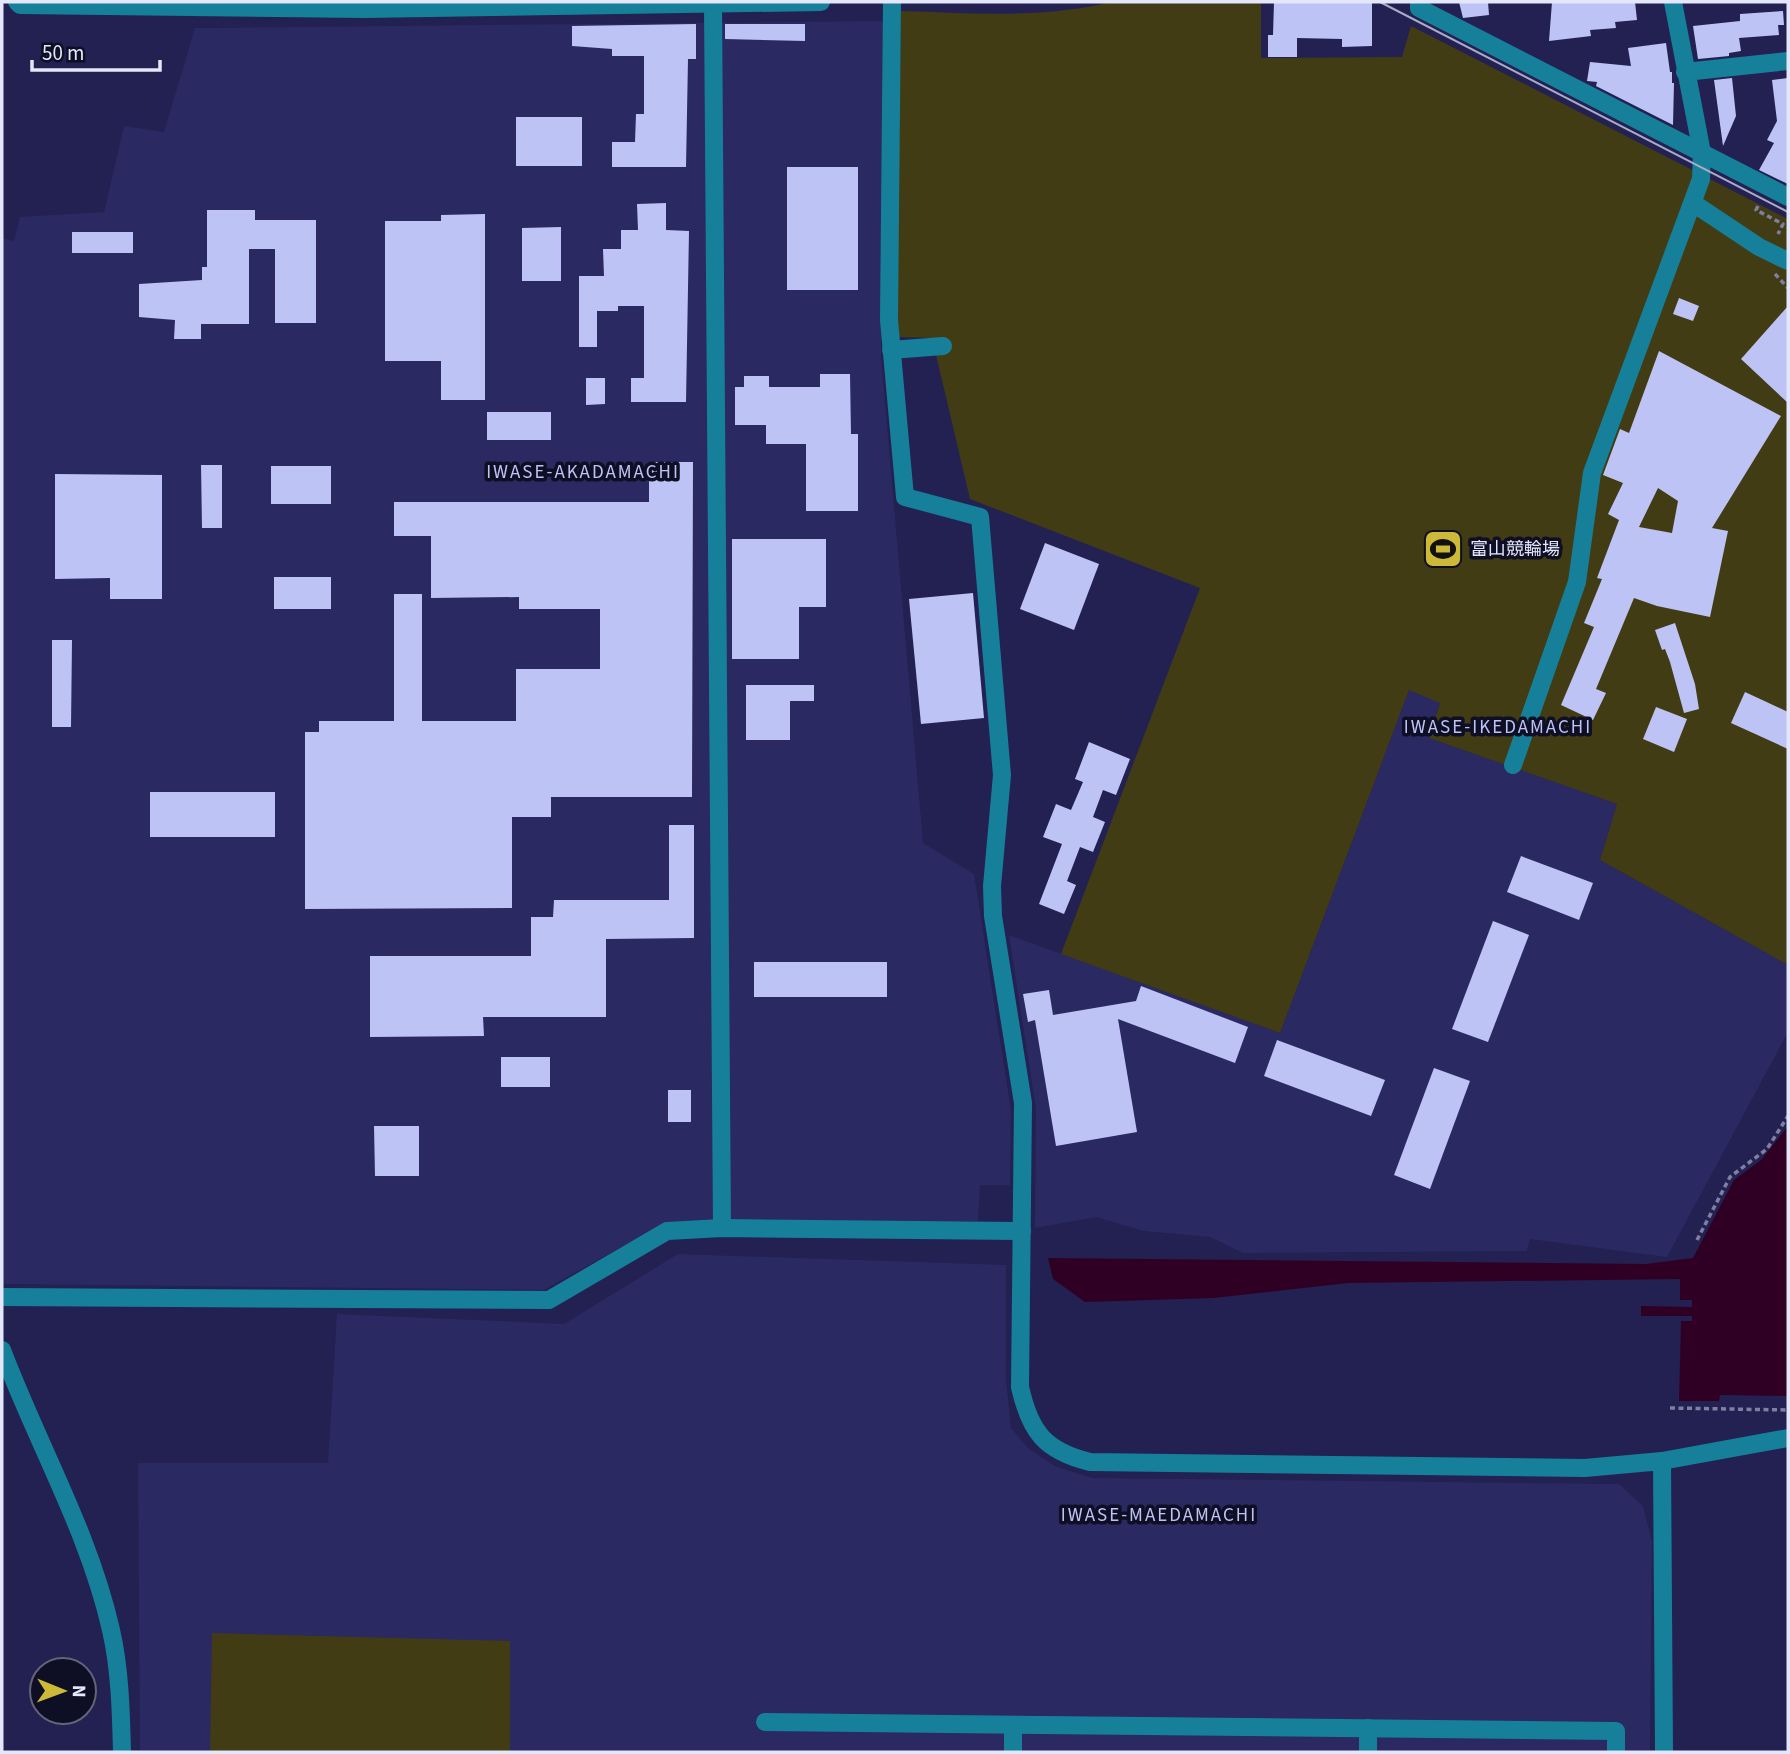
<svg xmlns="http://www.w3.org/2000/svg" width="1790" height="1754" viewBox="0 0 1790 1754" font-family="'Source Sans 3','Noto Sans JP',sans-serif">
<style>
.built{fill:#2a2962}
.green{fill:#423c14}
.water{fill:#300024}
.building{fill:#bec3f5;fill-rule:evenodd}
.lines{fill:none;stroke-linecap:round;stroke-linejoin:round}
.path{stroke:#7f7fa2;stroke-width:3.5;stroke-dasharray:5 3.5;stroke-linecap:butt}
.minor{stroke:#16809a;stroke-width:18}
.tram{stroke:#aaabc7;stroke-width:2}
.labels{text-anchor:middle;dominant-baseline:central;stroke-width:7;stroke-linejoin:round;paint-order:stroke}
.poi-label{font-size:18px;fill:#e4e6f9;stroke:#0e0e24;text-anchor:start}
.neighbourhood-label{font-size:19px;letter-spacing:2px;fill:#bec3f5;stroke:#0e0e24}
</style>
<rect width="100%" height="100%" fill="#222152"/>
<!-- built -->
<g class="built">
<polygon points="885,21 881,355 923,843 974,874 1011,1110 1010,1185 980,1185 978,1221 666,1222 544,1290 2,1284 2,238 14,241 20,217 104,212 124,126 164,132 195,28"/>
<polygon points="1409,690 1440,702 1429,738 1617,804 1600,860 1788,965 1788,1032 1667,1257 1530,1239 1527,1251 1243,1253 1210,1237 1144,1231 1096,1217 1035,1228 1036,1109 1009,935 1280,1033"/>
<polygon points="678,1254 1006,1265 1006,1380 1011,1428 1029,1449 1055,1466 1092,1478 1619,1484 1643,1506 1652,1541 1650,1752 140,1752 138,1463 328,1463 337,1314 564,1324"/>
</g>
<!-- green -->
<g class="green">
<path d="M1111 2H1261V58L1402 57 1411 26 1788 219V965L1600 860 1617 804 1429 738 1440 703 1409 690 1280 1033 1061 954 1200 588 970 499 932 338 896 337 901 11C970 13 1044 19 1111 2Z"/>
<polygon points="212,1633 510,1641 510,1752 210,1752"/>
</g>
<!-- water -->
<polygon class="water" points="1788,1126 1788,1396 1720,1395 1719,1401 1679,1401 1681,1321 1692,1321 1692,1316 1641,1316 1641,1306 1692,1307 1692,1300 1680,1300 1680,1279 1348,1283 1214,1298 1085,1302 1053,1279 1048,1258 1646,1264 1693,1258 1734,1180 1761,1160"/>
<!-- building -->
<g class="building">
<polygon points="1274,2 1372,2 1372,46 1342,47 1342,39 1297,38 1297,57 1268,57 1268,35 1273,35"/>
<polygon points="1459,2 1488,2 1489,15 1463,18"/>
<polygon points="1552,2 1635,2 1637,20 1615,22 1616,28 1590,30 1591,36 1549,41"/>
<polygon points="1783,11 1784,25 1778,25 1779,35 1739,38 1741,51 1729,53 1729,56 1698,59 1693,26 1740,21 1740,14"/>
<polygon points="696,24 696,59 688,59 686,167 612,167 612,142 635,142 636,114 644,114 644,56 612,56 612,49 572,46 572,26"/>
<polygon points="725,24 805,24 805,41 725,39"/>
<polygon points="1666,43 1670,72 1672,72 1672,83 1674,83 1673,125 1596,86 1597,82 1587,81 1590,62 1631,66 1628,48"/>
<polygon points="1732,78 1736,116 1723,146 1714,80"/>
<polygon points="1788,78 1788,184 1759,170 1774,143 1767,140 1777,121 1772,80"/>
<rect x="516" y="117" width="66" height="49"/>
<rect x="787" y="167" width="71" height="123"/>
<polygon points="666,203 666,230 689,231 686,402 631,402 631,378 644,378 644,306 618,306 618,311 597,311 597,347 579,347 579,276 604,276 603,249 621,249 621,230 638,230 637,204"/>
<polygon points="207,210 255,210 255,220 316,220 316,323 275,323 275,249 249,249 249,324 201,324 201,339 174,339 175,320 139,317 139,284 202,280 202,267 207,267"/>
<polygon points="485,214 485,400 441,400 441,361 385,361 385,221 441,221 441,215"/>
<polygon points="561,227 561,281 522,281 522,228"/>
<rect x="72" y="232" width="61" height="21"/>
<polygon points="1679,298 1699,306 1693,321 1673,314"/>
<polygon points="1788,306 1788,403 1741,359"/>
<path d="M1659 351 1781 416 1712 528 1728 531 1710 617 1657 606 1634 598 1596 689 1606 693 1593 720 1561 705 1594 627 1584 623 1602 579 1597 578 1619 520 1608 514 1623 483 1603 475 1620 429 1629 433ZM1658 488 1678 501 1672 533 1639 527Z"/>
<polygon points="820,374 850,374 851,434 858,434 858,511 806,511 806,444 766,444 766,425 735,425 735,387 744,387 744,376 769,376 769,387 820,387"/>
<polygon points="586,378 605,378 605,404 586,405"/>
<rect x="487" y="412" width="64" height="28"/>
<polygon points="649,462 693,462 692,797 551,797 551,817 512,817 512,908 305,909 305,732 319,732 319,721 394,721 394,594 422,594 422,721 516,721 516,669 600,669 600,609 519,609 519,597 431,598 431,536 394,536 394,502 649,502"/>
<polygon points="201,465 222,465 222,528 202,528"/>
<rect x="271" y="466" width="60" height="38"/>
<polygon points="55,474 162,475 162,599 110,599 110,578 55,579"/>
<polygon points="732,539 826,539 826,607 799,607 799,659 732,659"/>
<polygon points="1045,543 1099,564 1074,630 1020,609"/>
<rect x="274" y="577" width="57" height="32"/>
<polygon points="973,593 984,718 921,724 909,599"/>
<polygon points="1675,623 1695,684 1699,709 1684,713 1670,662 1665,649 1662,650 1655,630"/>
<polygon points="52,640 72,640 71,727 52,727"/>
<polygon points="746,685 814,685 814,701 790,701 790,740 746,740"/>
<polygon points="1745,692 1788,712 1788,749 1731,723"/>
<polygon points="1656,707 1687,719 1674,752 1643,739"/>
<polygon points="1089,742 1130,759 1116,795 1103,790 1093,817 1105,822 1093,852 1080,847 1067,881 1076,885 1064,914 1039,904 1062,844 1043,837 1056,804 1071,810 1083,782 1075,779"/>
<rect x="150" y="792" width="125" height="45"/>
<polygon points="669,825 694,825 694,938 606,939 606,1017 483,1017 484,1036 370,1037 370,956 531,956 531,917 553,917 554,900 669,900"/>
<polygon points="1521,856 1593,883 1579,920 1507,892"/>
<polygon points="1493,921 1529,935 1488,1042 1452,1029"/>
<rect x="754" y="962" width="133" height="35"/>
<polygon points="1141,986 1248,1027 1235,1063 1118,1019 1137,1132 1056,1146 1035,1020 1028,1022 1023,994 1049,990 1053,1015 1136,1001"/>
<polygon points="1277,1040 1385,1080 1371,1116 1264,1076"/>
<rect x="501" y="1057" width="49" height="30"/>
<polygon points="1434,1068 1470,1081 1430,1189 1394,1175"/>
<rect x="668" y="1090" width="23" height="32"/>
<polygon points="374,1126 419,1126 419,1176 375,1176"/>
</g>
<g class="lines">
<!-- path -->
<g class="path">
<polyline points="1758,206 1756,210 1783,224 1778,234"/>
<polyline points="1775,274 1788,288"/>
<polyline points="1697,1240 1730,1177 1767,1149 1788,1116"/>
<polyline points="1670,1408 1788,1410"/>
</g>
<!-- minor -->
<g class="minor">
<polyline points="17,2 20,5 364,9 821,2"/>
<path d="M892 2 889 320 905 497 980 517 1002 775 992 886 993 916 1023 1103 1020 1387C1030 1432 1045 1451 1090 1462L1585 1468 1662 1461 1788 1438"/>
<polyline points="1419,2 1419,8 1788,197"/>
<polyline points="713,5 722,1228"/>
<polyline points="1685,72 1788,61"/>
<polyline points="1693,203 1759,247 1788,261"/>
<polyline points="891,350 943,346"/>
<polyline points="1513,765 1577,582 1592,473 1701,179 1702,153 1673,2"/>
<polyline points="2,1297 549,1300 667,1231 722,1228 1022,1231"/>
<path d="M2 1350C37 1443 89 1532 111 1630 120 1669 121 1712 122 1752"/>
<polyline points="1662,1461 1664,1752"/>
<polyline points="765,1722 1616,1731 1616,1752"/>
<polyline points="1013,1752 1013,1727"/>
<polyline points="1368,1752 1368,1728"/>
</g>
<!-- tram -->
<polyline class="tram" points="1380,2 1788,212"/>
</g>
<!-- icons -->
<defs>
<g id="stadium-square" transform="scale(2.0125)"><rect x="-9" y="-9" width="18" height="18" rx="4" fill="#cdb938" stroke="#0e0e24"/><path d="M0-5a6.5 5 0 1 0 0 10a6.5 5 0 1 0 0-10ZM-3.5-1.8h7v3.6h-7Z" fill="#111"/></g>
</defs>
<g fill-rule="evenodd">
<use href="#stadium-square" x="1443" y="549"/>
</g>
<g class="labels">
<!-- poi labels -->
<g class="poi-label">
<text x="1470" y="549">富山競輪場</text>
</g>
<!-- neighbourhood labels -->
<g class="neighbourhood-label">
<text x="583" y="472">IWASE-AKADAMACHI</text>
<text x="1498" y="727">IWASE-IKEDAMACHI</text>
<text x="1159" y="1515">IWASE-MAEDAMACHI</text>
</g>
</g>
<!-- border -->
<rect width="1790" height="1754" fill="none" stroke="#e4e6f9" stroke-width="7"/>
<!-- north arrow -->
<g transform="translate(63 1691) rotate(91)"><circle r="33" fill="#0e0e24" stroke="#646479" stroke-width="2"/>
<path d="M0-5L12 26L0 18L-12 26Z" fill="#cdb938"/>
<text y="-10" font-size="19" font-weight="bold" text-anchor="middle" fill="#e4e6f9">N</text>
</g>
<!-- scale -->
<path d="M32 60v10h128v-10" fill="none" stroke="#e4e6f9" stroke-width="3.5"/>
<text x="42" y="60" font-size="21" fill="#e4e6f9" stroke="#0e0e24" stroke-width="5" paint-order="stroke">50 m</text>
</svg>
